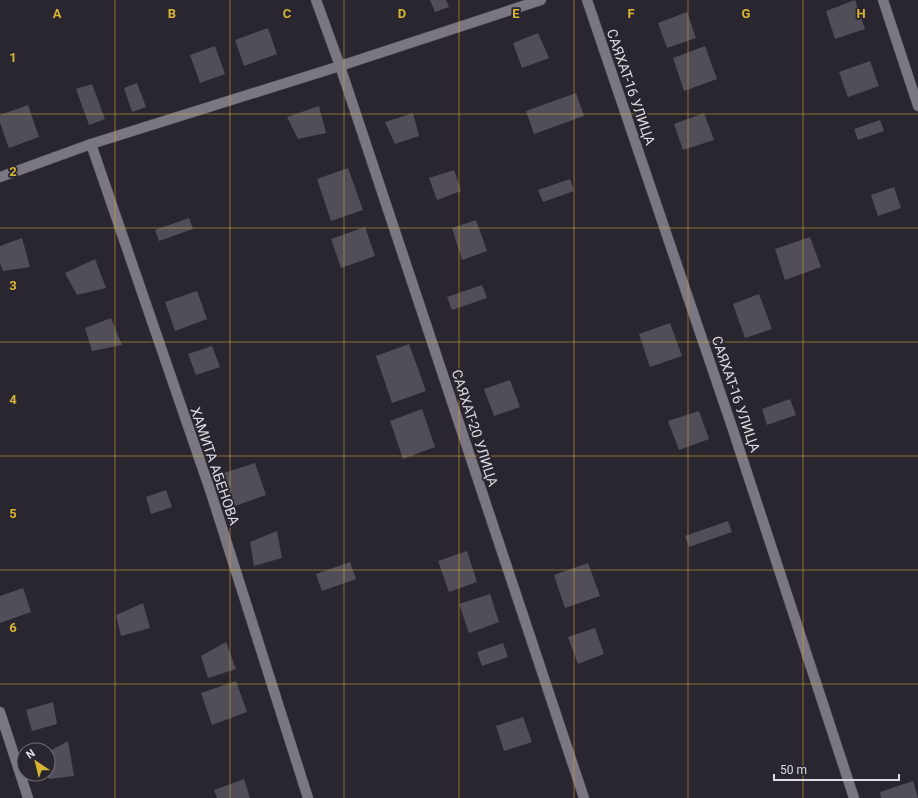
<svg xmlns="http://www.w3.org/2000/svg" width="918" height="798" viewBox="0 0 918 798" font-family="Roboto,sans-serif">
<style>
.building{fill:#514e57}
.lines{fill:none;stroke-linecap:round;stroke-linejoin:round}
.minor-casing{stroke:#48444c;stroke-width:11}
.minor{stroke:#7b7782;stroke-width:10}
.grid{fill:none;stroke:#d7b434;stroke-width:1;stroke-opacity:0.55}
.labels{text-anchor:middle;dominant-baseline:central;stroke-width:3.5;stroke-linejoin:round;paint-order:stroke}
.street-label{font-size:14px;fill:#dedce2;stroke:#2a262f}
.grid-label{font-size:13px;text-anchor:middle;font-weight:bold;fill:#d7b434;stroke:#2a262f;stroke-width:3.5;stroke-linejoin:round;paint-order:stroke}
</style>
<rect width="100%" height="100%" fill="#2a262f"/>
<!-- building -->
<g class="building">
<polygon points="430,0 446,0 449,7 435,12"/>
<polygon points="855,0 865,29 835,39 826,11"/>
<polygon points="687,12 696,38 667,48 658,23"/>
<polygon points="268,28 277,54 244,66 235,40"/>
<polygon points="538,33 549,58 522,68 513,43"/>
<polygon points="215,46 225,74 200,83 190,55"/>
<polygon points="705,46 717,79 684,91 673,58"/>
<polygon points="870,61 879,86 848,97 839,72"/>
<polygon points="137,83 146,107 132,112 124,88"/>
<polygon points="92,84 105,119 89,125 76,89"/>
<polygon points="576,93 584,116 534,134 526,111"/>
<polygon points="28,105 39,137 9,148 0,123 0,115"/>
<polygon points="319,106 326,133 298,139 287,117"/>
<polygon points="413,113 419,136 395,144 385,122"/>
<polygon points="704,113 714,140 683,150 674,124"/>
<polygon points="880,120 884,131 858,140 854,129"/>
<polygon points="348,168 363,210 331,221 317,179"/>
<polygon points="454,170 461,191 437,200 429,178"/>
<polygon points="570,179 574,191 543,202 538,190"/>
<polygon points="894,187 901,208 878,216 871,195"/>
<polygon points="189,218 193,229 159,241 155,230"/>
<polygon points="476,220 487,251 462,260 452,228"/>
<polygon points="365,227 375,256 341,268 331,239"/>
<polygon points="810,237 821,267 785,280 775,249"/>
<polygon points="22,238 30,267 3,271 0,263 0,246"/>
<polygon points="95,259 106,288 77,295 65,273"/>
<polygon points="482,285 487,298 452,310 447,297"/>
<polygon points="197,291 207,319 175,331 165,302"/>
<polygon points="759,294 772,329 745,338 733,304"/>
<polygon points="111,318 122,345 92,351 85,328"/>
<polygon points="670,323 682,356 650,367 639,334"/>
<polygon points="409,344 426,391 392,403 376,356"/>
<polygon points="212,346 220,367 196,375 188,354"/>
<polygon points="510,380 520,407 494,416 484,389"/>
<polygon points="790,399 796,415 767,425 762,409"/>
<polygon points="422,409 435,447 403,459 390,421"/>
<polygon points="699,411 709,439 679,450 668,421"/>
<polygon points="255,463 266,495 235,506 224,473"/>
<polygon points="166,490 172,507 151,514 146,497"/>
<polygon points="728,521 732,532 689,547 685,536"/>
<polygon points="277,531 282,558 254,566 250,542"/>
<polygon points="467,551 477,582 449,592 438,561"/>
<polygon points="350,562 356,579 322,591 316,574"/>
<polygon points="588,563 600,596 565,608 554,575"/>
<polygon points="23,588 31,612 0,623 0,596"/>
<polygon points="490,594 499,622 469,633 459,604"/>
<polygon points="143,603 150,628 121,636 116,615"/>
<polygon points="595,628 604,654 578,664 568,637"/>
<polygon points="226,642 236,669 208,678 201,656"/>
<polygon points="503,643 508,657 482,666 477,652"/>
<polygon points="236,681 247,712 212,725 201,693"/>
<polygon points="53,702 57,724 32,731 26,710"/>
<polygon points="523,717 532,742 504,751 496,726"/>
<polygon points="68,741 74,776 49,779 46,774 48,774 48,752"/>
<polygon points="244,779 250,798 217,798 214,790"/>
<polygon points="913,781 918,798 881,798 880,792"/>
</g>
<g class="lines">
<!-- minor casing -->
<g class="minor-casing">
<g id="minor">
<polyline points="316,0 340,66 584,798"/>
<polyline points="587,0 731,424 854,798"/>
<polyline points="883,0 918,106"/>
<polyline points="91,144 211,493 308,798"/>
<polyline points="0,177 91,144 340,66 541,0"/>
<polyline points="0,712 28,798"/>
</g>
</g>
<!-- minor -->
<use href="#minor" class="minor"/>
</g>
<!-- grid -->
<path class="grid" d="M115 0V798M230 0V798M344 0V798M459 0V798M574 0V798M688 0V798M803 0V798M0 114H918M0 228H918M0 342H918M0 456H918M0 570H918M0 684H918"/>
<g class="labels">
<!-- street labels -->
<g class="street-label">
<text transform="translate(631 87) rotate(71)">САЯХАТ-16 УЛИЦА</text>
<text transform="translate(736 394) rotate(71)">САЯХАТ-16 УЛИЦА</text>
<text transform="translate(475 428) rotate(72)">САЯХАТ-20 УЛИЦА</text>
<text transform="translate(215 466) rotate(71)">ХАМИТА АБЕНОВА</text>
</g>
</g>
<g class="grid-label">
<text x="57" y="18">A</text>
<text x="172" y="18">B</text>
<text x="287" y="18">C</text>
<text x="402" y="18">D</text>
<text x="516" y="18">E</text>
<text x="631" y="18">F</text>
<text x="746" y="18">G</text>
<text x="861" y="18">H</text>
<text x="13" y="62">1</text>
<text x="13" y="176">2</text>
<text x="13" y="290">3</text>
<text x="13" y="404">4</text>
<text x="13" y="518">5</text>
<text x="13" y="632">6</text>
</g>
<!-- north arrow -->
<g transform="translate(36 762) rotate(325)"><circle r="19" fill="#2a262f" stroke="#726f77"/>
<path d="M0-3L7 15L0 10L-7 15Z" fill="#d7b434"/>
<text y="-6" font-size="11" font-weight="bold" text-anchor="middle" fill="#dedce2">N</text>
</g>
<!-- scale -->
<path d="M774 774v6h125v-6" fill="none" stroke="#dedce2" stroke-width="2"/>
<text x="780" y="774" font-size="12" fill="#dedce2" stroke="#2a262f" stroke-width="3" paint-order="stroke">50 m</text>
</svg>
